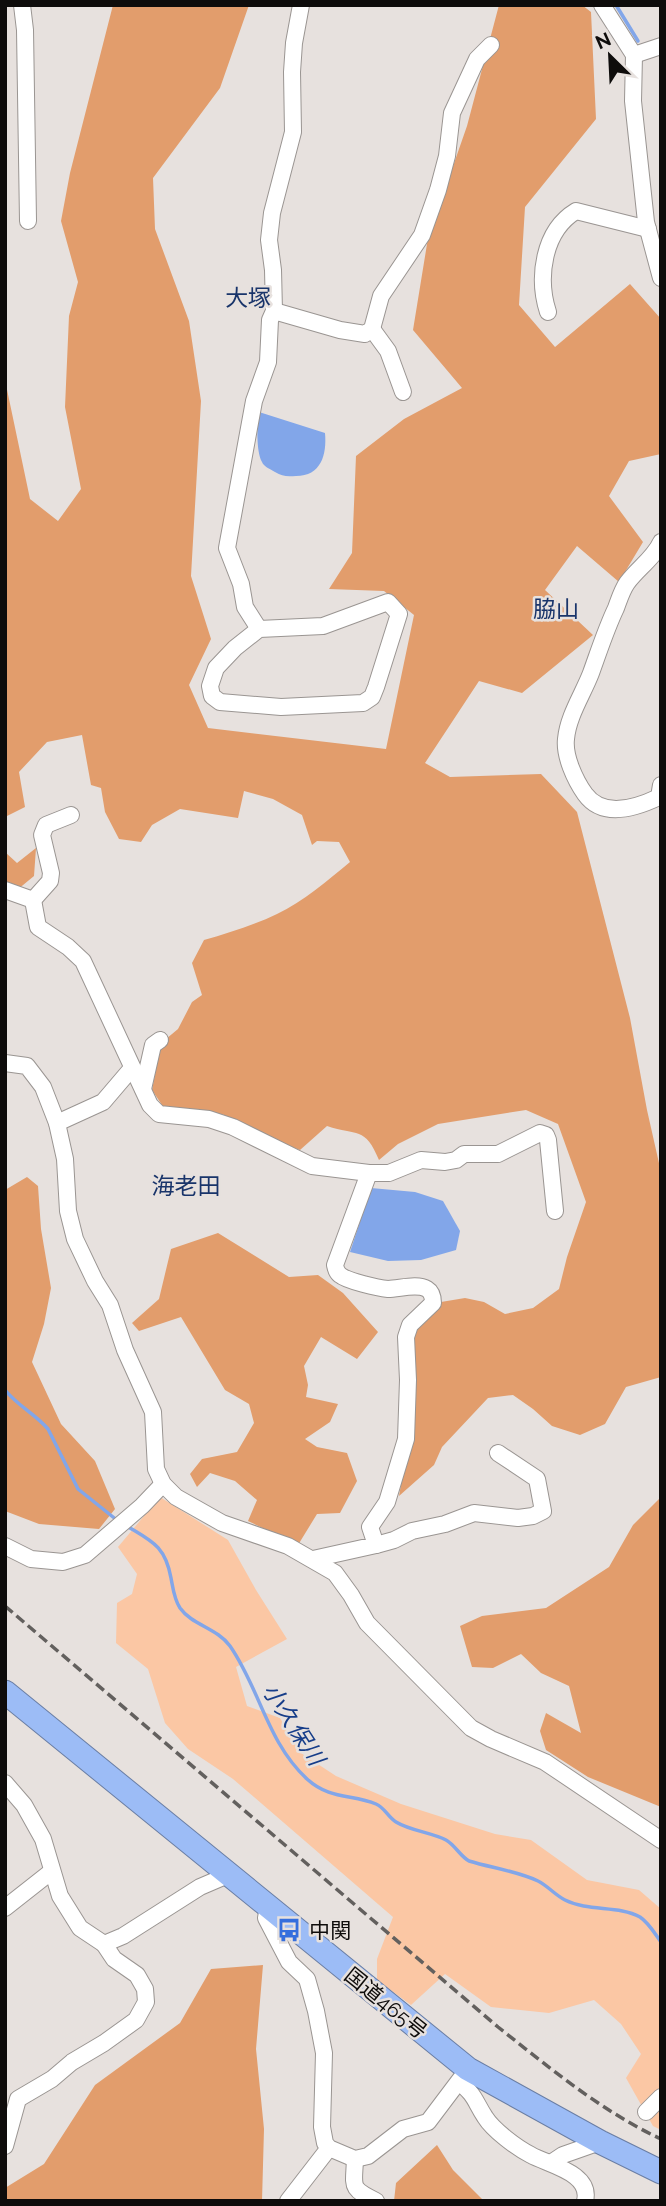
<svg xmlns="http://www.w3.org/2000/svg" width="666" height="2206" viewBox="0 0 666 2206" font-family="Raleway,'Noto Sans JP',sans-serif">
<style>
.green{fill:#fbc7a4}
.forest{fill:#e29d6c}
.water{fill:#82a6e9}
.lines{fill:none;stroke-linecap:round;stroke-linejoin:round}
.stream{stroke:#82a6e9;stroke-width:3.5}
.minor-casing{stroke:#9a9592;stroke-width:18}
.highway-casing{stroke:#6a7ea4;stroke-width:25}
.minor{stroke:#fff;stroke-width:16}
.highway{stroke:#9cbcf6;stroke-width:23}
.rail{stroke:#63605e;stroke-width:3.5;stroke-dasharray:10 5;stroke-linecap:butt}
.labels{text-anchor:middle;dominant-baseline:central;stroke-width:5;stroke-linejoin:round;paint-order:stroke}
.poi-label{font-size:21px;fill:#0e0c0b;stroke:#e7e1de;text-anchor:start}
.street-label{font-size:21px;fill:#0e0c0b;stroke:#e7e1de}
.neighbourhood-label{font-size:23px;fill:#19346a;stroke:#e7e1de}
.water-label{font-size:23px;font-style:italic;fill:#163d89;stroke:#e7e1de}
</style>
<rect width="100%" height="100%" fill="#e7e1de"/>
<!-- green -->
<polygon class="green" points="160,1497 228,1540 256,1590 287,1639 236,1667 247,1706 280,1718 301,1753 336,1776 401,1804 495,1834 531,1840 587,1880 639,1890 661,1909 661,2130 653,2126 626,2078 641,2054 621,2024 594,2000 549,2013 491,2007 445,1974 411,2005 377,1980 377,1959 393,1917 233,1779 188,1749 165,1723 148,1669 116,1643 117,1603 132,1594 137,1574 118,1547"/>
<!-- forest -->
<g class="forest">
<path d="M113 5H249L220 88 153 178 155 229 189 321 201 401 191 576 211 639 189 685 208 728 386 749 414 615 384 591 329 589 352 553 356 456 404 419 462 388 413 330 428 238 467 126 499 5H582L591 12 596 119 525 207 519 305 555 347 630 284 661 319V454L629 461 609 496 643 542 619 582 577 546 545 590 593 635 522 693 479 681 425 763 450 777 541 774 577 812 630 1018 647 1110 661 1172V1377L626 1387 605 1424 580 1435 552 1426 533 1409 513 1395 488 1398 442 1447 434 1465 399 1496 414 1412 413 1331 441 1302 465 1298 484 1302 505 1314 533 1308 559 1289 567 1257 586 1202 558 1124 526 1110 438 1124 398 1144 379 1160C365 1126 357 1136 327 1126L300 1150 280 1143 222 1114 166 1111 152 1090 159 1053 166 1039 178 1029 192 1002 202 995 192 963 204 940C229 933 254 925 277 914 303 902 328 880 350 862L339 842 317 841 312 845 302 815 273 799 244 791 238 818 180 809 152 825 141 842 119 839 105 812 101 788 91 785 82 735 47 742 19 772 25 807 5 817V380L30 499 58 521 81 489 65 407 69 316 78 282 61 221 70 173Z"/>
<polygon points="36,848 34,876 17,890 5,883 5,852 17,863"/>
<polygon points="27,1177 38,1186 41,1229 51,1288 44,1324 32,1362 61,1424 95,1461 115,1509 99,1529 39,1524 5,1511 5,1190"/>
<polygon points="218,1233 289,1277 318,1275 343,1293 378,1332 357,1359 321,1337 304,1366 308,1385 306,1397 338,1404 330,1422 305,1439 317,1447 347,1453 357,1481 340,1513 317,1514 298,1545 248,1521 257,1500 235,1481 210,1473 197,1487 190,1474 202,1459 237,1452 254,1423 249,1404 225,1390 181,1317 139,1331 132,1323 159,1299 171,1249"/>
<polygon points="661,1497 661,1807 588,1777 546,1750 540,1731 546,1713 581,1733 569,1686 541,1673 521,1654 493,1668 472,1667 460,1626 482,1616 546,1608 609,1567 633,1525"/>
<polygon points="263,1965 256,2049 264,2129 262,2201 5,2201 5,2188 44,2164 95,2085 180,2023 211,1969"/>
<polygon points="437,2145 453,2170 484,2201 394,2201 396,2183"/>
</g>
<!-- water -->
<g class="water">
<path d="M259 412 325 433C327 455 321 476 296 476 286 477 282 476 275 472 269 468 264 467 262 462 256 451 257 424 259 412Z"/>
<polygon points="371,1188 415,1192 443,1201 460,1231 456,1250 421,1260 388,1261 350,1252"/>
</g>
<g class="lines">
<!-- stream -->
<g class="stream">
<polyline points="616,5 638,41"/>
<path d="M5 1390C18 1406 35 1414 48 1429L78 1489 118 1521"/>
<path d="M125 1525C151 1541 165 1545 171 1578 173 1588 174 1599 180 1608 192 1625 217 1628 230 1646 260 1689 267 1742 307 1779 330 1800 352 1794 376 1804 385 1808 388 1817 396 1822 411 1831 430 1832 446 1840 455 1845 460 1856 469 1861 492 1868 517 1871 538 1881 548 1886 555 1895 565 1900 589 1912 618 1905 640 1917 649 1923 655 1934 661 1942"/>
</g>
<!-- minor casing -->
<g class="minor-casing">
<g id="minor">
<polyline points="22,5 25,30 28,221"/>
<polyline points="602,5 634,55 633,101 646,222 661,278"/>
<polyline points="634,55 661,46"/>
<polyline points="274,311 340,330 365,334 372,329 381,296 422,235 438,190 447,156 452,113 477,59 491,45"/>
<path d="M548 312C537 278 543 231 576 211L648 229"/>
<polyline points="372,329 388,351 403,392"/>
<path d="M661 542C654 558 637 569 627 583 622 590 619 600 616 608 606 629 599 651 591 673 583 694 568 716 566 739 564 756 575 780 585 794 603 819 636 808 659 797L661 785"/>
<polygon points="388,602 399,614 376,687 372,697 363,703 281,707 220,702 212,696 210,686 216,668 235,648 259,629 323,626"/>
<polyline points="259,629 245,607 241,584 227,548 254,401 268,362 270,320 274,311 273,270 269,240 272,213 293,132 292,72 294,43 301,5"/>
<polyline points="5,890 33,900 38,927 68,947 83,961 150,1105 159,1114 209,1119 233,1127 312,1166 369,1173 389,1173 421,1160 445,1162 456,1160 464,1154 498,1154 540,1133 546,1135 548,1140 555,1211"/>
<polyline points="33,900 50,881 51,873 42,835 46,825 71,815"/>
<polyline points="5,1063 27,1066 43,1087 57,1123 65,1159 68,1211 75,1239 95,1281 110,1305 125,1350 153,1412 156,1469 163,1484 176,1497 222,1523 288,1546 335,1573 351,1595 367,1623 471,1728 491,1739 545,1762 661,1840"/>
<polyline points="143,1089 153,1045 160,1040"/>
<polyline points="57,1123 103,1102 132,1068"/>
<polyline points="376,1545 394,1540 412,1531 445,1524 474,1513 518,1518 533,1516 543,1511 537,1479 498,1453"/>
<polyline points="5,1546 31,1559 63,1562 85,1555 142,1506 163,1484"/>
<path d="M313 1559 376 1545 370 1527 387 1502 406 1439 408 1380 406 1337 410 1325 433 1303C433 1297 432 1292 427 1289 417 1283 399 1289 388 1289 378 1288 347 1281 340 1275 336 1272 336 1269 335 1265L369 1173"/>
<polyline points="5,1783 24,1805 43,1839 60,1896 80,1928 104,1944 123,1936 200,1887 228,1875"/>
<polyline points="268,1906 266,1918 289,1962 307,1979 316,2011 324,2053 322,2127 325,2143 329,2148 355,2159 368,2156 403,2129 428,2122 468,2069"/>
<polyline points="5,1908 52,1871"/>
<path d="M459 2082C476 2096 474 2100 485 2117 493 2130 517 2148 531 2155 549 2165 592 2173 585 2201"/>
<polyline points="646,2112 661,2097"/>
<polyline points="5,2146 18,2099 52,2079 72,2062 104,2043 136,2020 146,2002 145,1989 137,1975 114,1959 104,1944"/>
<path d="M355 2159C354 2187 349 2188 376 2201"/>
<polyline points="551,2163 563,2155 600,2142"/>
<polyline points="288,2201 329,2148"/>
</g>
</g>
<!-- highway casing -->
<g class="highway-casing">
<polyline id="highway" points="5,1692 468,2069 600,2142 661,2172"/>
</g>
<!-- minor -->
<use href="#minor" class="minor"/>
<!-- highway -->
<use href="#highway" class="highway"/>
<!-- rail -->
<path class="rail" d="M5 1606 498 2027C550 2068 601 2111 661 2139"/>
</g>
<!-- icons -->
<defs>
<g id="bus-bare" transform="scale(1.89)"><path d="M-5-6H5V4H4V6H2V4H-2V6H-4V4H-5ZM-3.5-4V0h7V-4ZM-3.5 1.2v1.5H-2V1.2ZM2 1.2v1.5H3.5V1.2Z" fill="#366fdd" stroke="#e7e1de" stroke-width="2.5" paint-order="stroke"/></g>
</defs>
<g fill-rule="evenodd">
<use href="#bus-bare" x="289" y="1930"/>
</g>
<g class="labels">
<!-- poi labels -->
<g class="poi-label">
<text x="309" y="1930">中関</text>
</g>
<!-- street labels -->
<g class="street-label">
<text transform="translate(386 2003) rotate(39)">国道465号</text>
</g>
<!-- neighbourhood labels -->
<g class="neighbourhood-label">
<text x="248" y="297">大塚</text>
<text x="556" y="608">脇山</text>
<text x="186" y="1185">海老田</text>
</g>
<!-- water labels -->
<g class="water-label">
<text transform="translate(294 1724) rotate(57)">小久保川</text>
</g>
</g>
<!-- border -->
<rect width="666" height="2206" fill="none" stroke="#0e0c0b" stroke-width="14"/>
<!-- north arrow -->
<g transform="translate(610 56) rotate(336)" stroke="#e7e1de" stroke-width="5" paint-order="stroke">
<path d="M0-5L12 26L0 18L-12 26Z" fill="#0e0c0b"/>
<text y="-10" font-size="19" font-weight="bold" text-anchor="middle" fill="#0e0c0b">N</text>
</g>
</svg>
